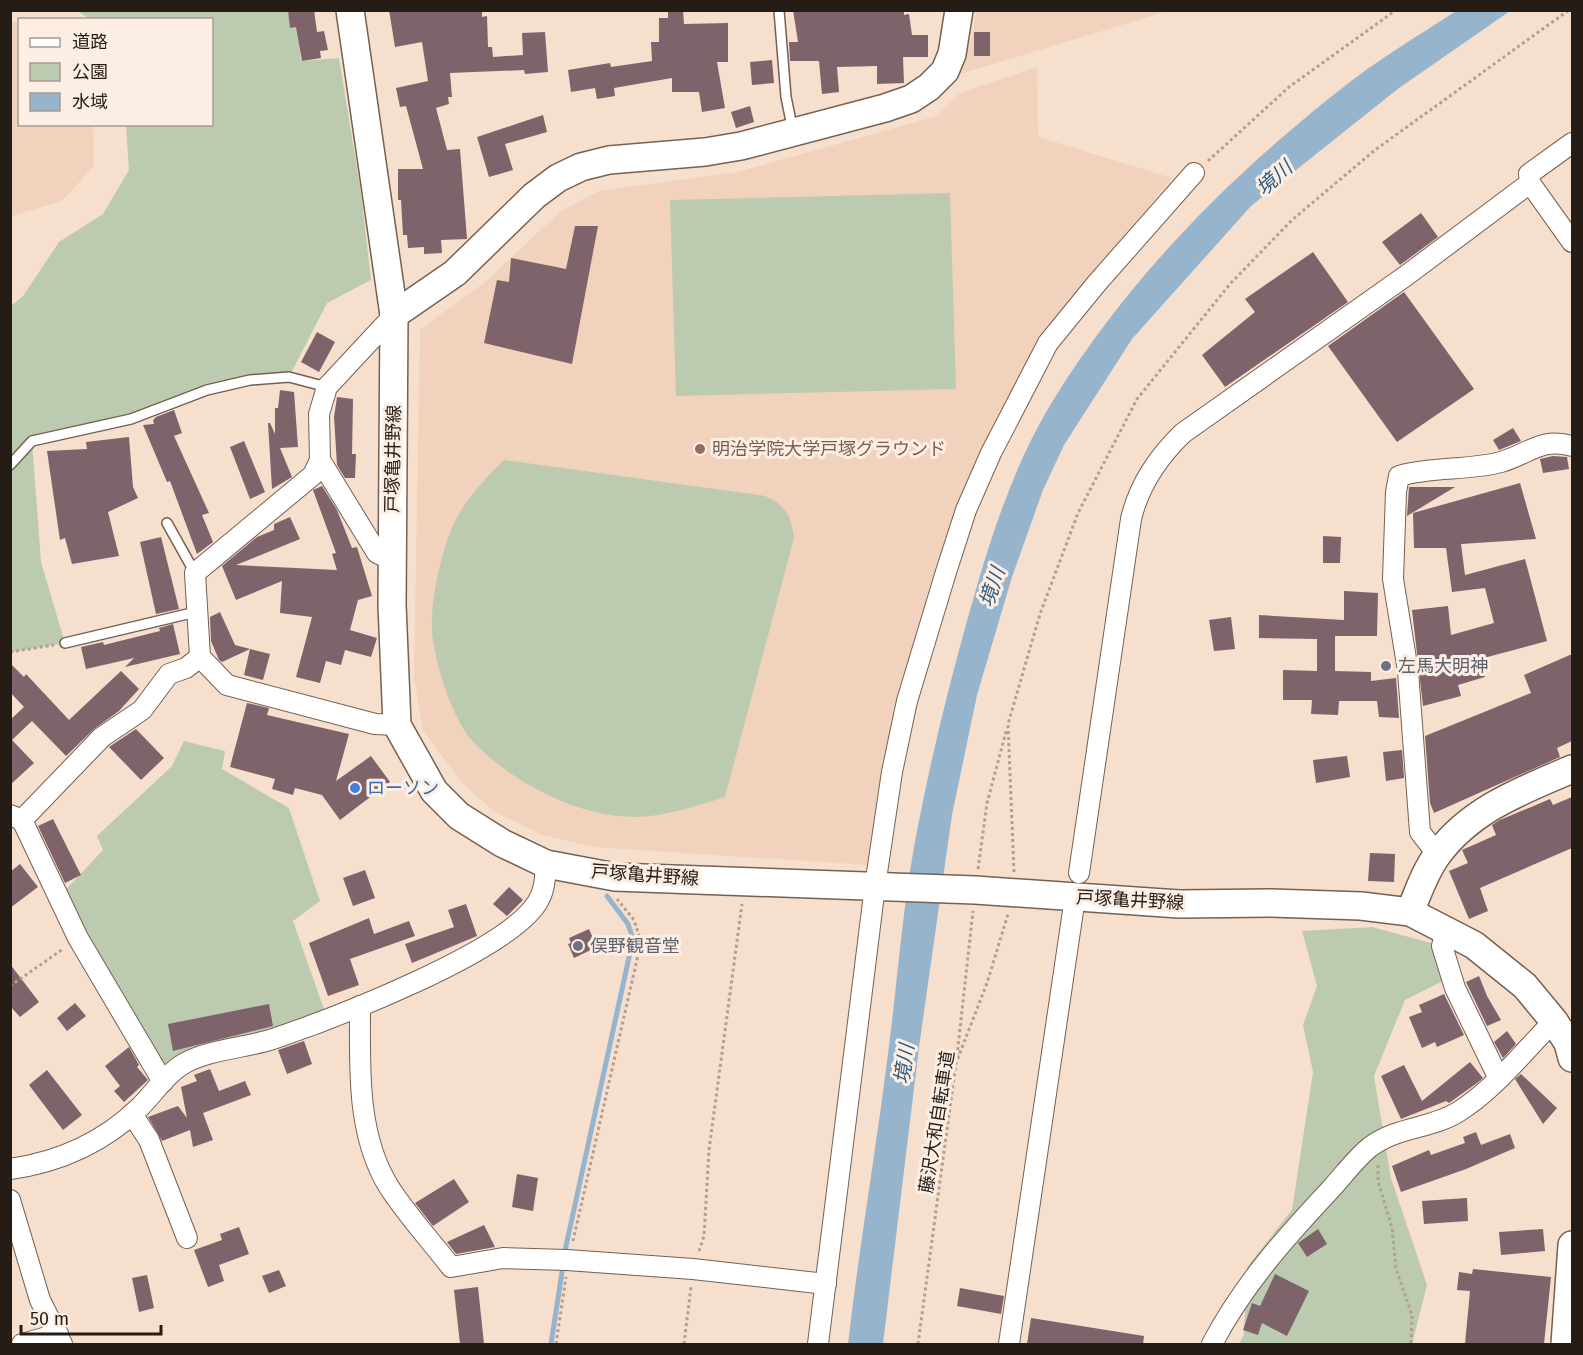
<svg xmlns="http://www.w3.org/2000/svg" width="1583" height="1355" viewBox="0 0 1583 1355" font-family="'Fira Sans','Noto Sans JP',sans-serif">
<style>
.built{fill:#f1d2bc}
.green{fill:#bccbaf}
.water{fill:#97b4cd}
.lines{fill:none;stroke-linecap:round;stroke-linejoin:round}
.stream{stroke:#97b4cd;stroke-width:5}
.building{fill:#7e636b}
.lane-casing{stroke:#756051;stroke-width:12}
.street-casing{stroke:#756051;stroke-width:22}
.secondary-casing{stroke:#756051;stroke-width:30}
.path{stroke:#b29f91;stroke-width:3;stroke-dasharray:3 3;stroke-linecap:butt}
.lane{stroke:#fff;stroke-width:9}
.street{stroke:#fff;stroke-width:20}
.secondary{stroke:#fff;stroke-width:27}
.education-dot{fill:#8d6e63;stroke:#fdeee3;stroke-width:2}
.worship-dot{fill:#6b7280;stroke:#fdeee3;stroke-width:2}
.shop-dot{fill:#3f7fe0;stroke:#fdeee3;stroke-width:2}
.labels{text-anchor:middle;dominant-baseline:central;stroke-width:6;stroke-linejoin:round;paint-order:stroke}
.education-label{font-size:18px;fill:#785e54;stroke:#fdeee3;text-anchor:start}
.street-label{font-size:18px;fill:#241c15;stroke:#fdeee3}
.worship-label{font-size:18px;fill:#5b616d;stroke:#fdeee3;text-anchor:start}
.shop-label{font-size:18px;fill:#366cbe;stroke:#fdeee3;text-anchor:start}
.water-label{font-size:20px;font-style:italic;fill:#2d5a7f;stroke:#fdeee3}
</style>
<rect width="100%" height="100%" fill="#f7dfcd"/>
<!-- built -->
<g class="built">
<polygon points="975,11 1168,11 960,74 974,28"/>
<polygon points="10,20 19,23 20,124 93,125 94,166 62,201 11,216"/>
<polygon points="1037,67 1038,137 1172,178 1061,319 999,412 966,487 896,697 868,865 595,847 542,835 495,812 466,787 423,731 414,678 420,329 484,283 561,211 599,191 738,172 937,116 960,93"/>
</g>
<!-- green -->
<g class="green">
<polygon points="77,11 295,11 301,61 339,58 361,193 371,280 327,303 289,377 219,388 131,419 32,441 41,562 65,643 11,652 11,306 23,296 59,242 103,214 129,170 126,125 212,124 212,20 90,19"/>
<polygon points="950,193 956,389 676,396 670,200"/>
<path d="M504 460 765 496C786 505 791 516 794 538L725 797C696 806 667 816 637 817 600 817 565 805 533 787 513 777 475 749 464 730 449 705 437 668 433 640 428 610 440 556 452 528 463 501 484 480 504 460Z"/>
<polygon points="184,741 225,751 222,769 289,808 320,901 293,921 327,1018 205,1057 163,1082 58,898 103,850 97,836 172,766"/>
<polygon points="1372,927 1431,943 1445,980 1405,1000 1374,1076 1391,1178 1427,1285 1412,1344 1239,1344 1244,1334 1247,1267 1292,1210 1313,1072 1303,1025 1317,986 1302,931"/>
</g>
<!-- water -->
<path class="water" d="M1456 11H1510L1399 88 1251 206 1132 339 1064 445 1043 490 1012 577 977 695 952 815 919 1047 883 1344H848C859 1247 876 1151 888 1054 897 985 902 915 914 847 928 771 946 696 967 621 988 546 1012 466 1054 399 1128 279 1230 176 1341 89 1377 60 1418 36 1456 11Z"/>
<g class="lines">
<!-- stream -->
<polyline class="stream" points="551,1344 566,1246 633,939 628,924 607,896"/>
</g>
<!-- building -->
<g class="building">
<polygon points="288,10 314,10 317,32 324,31 328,50 320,51 321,58 302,61 296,27 290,28"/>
<polygon points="389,10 482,10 482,17 487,16 488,47 492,47 493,57 523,55 522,33 545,32 548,72 525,74 524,70 450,73 452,97 448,97 449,104 436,108 447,150 460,149 467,239 441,240 442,253 424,254 424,247 408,248 407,235 403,235 401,200 398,200 398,169 423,169 406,106 400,107 396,88 428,81 422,42 395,47"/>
<polygon points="668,10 683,10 684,24 728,23 728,62 717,62 725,108 702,112 699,92 672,92 672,78 614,88 615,96 597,99 595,88 571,92 568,70 610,63 611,67 652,61 651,42 659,42 659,18 668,18"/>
<polygon points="793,10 904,10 904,15 909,14 912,35 928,35 928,57 903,57 904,83 877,84 877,66 837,67 839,92 822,94 819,61 790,61 789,42 798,42"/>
<rect x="974" y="32" width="16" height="24"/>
<polygon points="772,60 774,83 752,85 750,62"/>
<polygon points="750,106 754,122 736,128 731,112"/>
<polygon points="543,115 547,132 505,144 513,170 489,177 477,137"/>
<polygon points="1421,213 1438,237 1400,265 1382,242"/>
<polygon points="575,226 598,226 572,364 484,343 497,280 509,282 511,258 566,269"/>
<polygon points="1313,252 1348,302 1225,387 1202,355 1255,312 1245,299"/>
<polygon points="1404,292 1474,389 1397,442 1328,346"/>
<polygon points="317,332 335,342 319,372 301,362"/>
<polygon points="280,390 294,392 298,447 280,448 292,477 272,489 268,423 270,423 275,434 275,408 278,408"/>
<polygon points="337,397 353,399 352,454 356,454 355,478 345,478 337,465 334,417"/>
<polygon points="174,410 182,433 174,436 209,513 202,515 213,542 197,554 170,481 167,482 143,425 154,424 153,420 156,417"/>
<polygon points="1513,428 1521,441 1499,450 1493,440"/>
<polygon points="129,437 133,487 138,498 108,512 119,556 72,564 65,538 60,540 47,451 87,449 86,442"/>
<polygon points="244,441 265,492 250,499 230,447"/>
<polygon points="1553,456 1567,457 1569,469 1543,473 1540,459"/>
<polygon points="1520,483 1536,539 1461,544 1465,575 1525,559 1547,641 1480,659 1485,677 1458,685 1461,696 1423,706 1412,610 1448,606 1451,635 1494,623 1485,588 1452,592 1446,548 1414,548 1413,513"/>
<polygon points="322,486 337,510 352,548 357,547 372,596 358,600 350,630 377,638 371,657 345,650 341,665 326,661 320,683 296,677 312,617 280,613 282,581 236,600 222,566 257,537 274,530 274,524 290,517 300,539 236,565 337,570 332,554 336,553 313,490"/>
<polygon points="1409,487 1455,487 1407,516"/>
<polygon points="1323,536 1341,537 1340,563 1323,563"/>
<polygon points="161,537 179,609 156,614 140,542"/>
<polygon points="1344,591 1378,593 1377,636 1335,636 1335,671 1371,672 1371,681 1396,678 1399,718 1379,717 1377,701 1339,701 1338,715 1311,714 1312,700 1283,700 1283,670 1317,671 1317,639 1259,638 1259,615 1344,620"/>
<polygon points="220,612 235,645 270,654 263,680 244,675 250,649 222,662 219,660 211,641 210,617"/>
<polygon points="1231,617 1235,649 1214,651 1209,620"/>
<polygon points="173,624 180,654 125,667 134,658 86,669 81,647 103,642 104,645 160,631 159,628"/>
<polygon points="1572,654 1572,741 1557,748 1560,757 1434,813 1430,803 1425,736 1531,693 1524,675"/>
<polygon points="10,663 24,677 26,674 69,720 121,671 139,689 119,711 94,729 66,756 32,721 12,740 34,763 10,785 10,720 24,707 10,692"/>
<polygon points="247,703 269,708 267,715 349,734 336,781 371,756 390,782 340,820 322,795 295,788 293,795 272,789 275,779 230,767"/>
<polygon points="136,729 164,758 141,780 109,747"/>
<polygon points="1402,750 1404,778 1386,781 1383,752"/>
<polygon points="1347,756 1350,777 1316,783 1313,760"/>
<polygon points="1572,797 1572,848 1480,888 1488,911 1469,919 1449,871 1468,863 1462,850 1496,835 1492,825 1500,820 1550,799 1553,805"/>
<polygon points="53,819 81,875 65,883 38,826"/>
<polygon points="1370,853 1395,854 1394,882 1368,881"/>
<polygon points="20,864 38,887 10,908 10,872"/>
<polygon points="365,870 375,898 353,906 343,878"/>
<polygon points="509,887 523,900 507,916 493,904"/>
<polygon points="466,904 477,936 412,963 405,944 454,927 448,910"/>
<polygon points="369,918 374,934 409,921 415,936 350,959 359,985 328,996 309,943"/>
<polygon points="589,929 597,947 574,958 568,944 571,943 569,938"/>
<polygon points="10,964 39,1002 20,1017 10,1006"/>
<polygon points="1479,976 1487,996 1501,1020 1487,1026 1466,982"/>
<polygon points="1444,994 1464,1035 1437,1047 1435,1042 1422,1048 1409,1017 1422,1012 1419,1005"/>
<polygon points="75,1003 86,1016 67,1031 57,1018"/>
<polygon points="269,1004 273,1026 173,1051 168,1024"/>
<polygon points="1507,1031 1516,1044 1503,1058 1494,1042"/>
<polygon points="304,1041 312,1064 287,1074 278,1050"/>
<polygon points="129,1047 139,1065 137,1067 148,1080 124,1102 114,1091 120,1086 105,1066"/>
<polygon points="1470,1062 1483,1078 1477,1083 1449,1103 1446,1101 1401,1119 1381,1076 1404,1065 1422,1101"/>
<polygon points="210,1069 219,1091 245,1081 251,1095 203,1113 213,1140 193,1147 190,1130 162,1141 148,1117 178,1106 187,1118 181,1087 197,1081 194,1075"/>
<polygon points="47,1070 82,1115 63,1130 29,1085"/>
<polygon points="1521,1074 1557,1108 1543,1124 1515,1079"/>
<polygon points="1476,1132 1481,1145 1510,1134 1515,1148 1466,1169 1401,1192 1392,1166 1429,1150 1431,1155 1465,1143 1463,1137"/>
<polygon points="517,1174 538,1178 533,1211 512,1207"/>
<polygon points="454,1179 469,1202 433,1226 415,1203"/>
<polygon points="1467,1198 1468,1221 1424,1224 1422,1201"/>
<polygon points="484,1225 495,1247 456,1254 447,1242"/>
<polygon points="239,1227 249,1254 219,1265 224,1281 208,1287 194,1250 222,1240 220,1234"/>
<polygon points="1318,1229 1327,1244 1307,1257 1298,1243"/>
<polygon points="1543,1229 1545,1251 1501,1255 1499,1232"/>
<polygon points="1473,1269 1551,1277 1544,1344 1465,1344 1470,1291 1457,1290 1459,1272 1472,1274"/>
<polygon points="279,1270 286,1286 269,1293 262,1276"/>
<polygon points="1275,1274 1309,1291 1287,1336 1262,1323 1258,1335 1243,1330 1252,1303 1260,1306"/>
<polygon points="147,1275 154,1308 139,1312 132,1278"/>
<polygon points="478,1287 484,1344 460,1344 454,1290"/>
<polygon points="960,1288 1004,1296 1001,1314 957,1306"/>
<polygon points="1031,1318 1144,1336 1143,1344 1027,1344"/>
</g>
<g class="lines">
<!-- lane casing -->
<g class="lane-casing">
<g id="lane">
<polyline points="779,10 786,97 793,131"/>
<polyline points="10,465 32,441 131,419 207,390 250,380 289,377 327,387"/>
<polyline points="167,523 195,573"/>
<polyline points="65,643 196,612"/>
</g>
</g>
<!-- street casing -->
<g class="street-casing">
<g id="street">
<polyline points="1530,183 1572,242"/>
<polyline points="320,460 313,475 195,573 200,657 227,685 375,724 397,725"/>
<polyline points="392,560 377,553 320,460 319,414 327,387 394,315"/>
<polyline points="10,815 22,820 102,737 142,710 169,674 186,668 200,657"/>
<polyline points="22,820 78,938 163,1082"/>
<path d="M1437 854 1420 832 1408 671 1393 579 1396 492 1399 476C1433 466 1468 471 1501 462 1529 454 1541 437 1572 446"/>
<path d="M1079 873 1131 519C1139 485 1157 458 1183 433L1407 275 1530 183 1529 174 1572 143"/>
<polyline points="1446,930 1442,946 1455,988 1498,1077"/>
<path d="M360 1006C360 1066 356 1134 389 1187 407 1215 431 1241 451 1267L503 1258 567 1260 693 1269 826 1284"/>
<polyline points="132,1114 149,1140 187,1238"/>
<path d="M10 1169C60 1162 104 1142 140 1107 154 1093 167 1073 185 1063 211 1049 245 1048 273 1039 332 1019 505 953 537 903 545 891 545 878 546 864"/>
<polyline points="10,1200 40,1300 62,1344"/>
<polyline points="22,1344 58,1334"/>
<polyline points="818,1344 875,886 892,772 907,701 946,572 966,510 991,453 1048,343 1097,283 1194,173"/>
<polyline points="1009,1344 1073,911"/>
<path d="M1212 1344C1243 1285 1285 1238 1330 1190 1343 1176 1356 1158 1370 1147 1398 1126 1431 1129 1458 1112 1495 1089 1524 1051 1554 1021"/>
</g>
</g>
<!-- secondary casing -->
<g class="secondary-casing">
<g id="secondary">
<polyline points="350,10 394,315 392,605 397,725 434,791 459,816 502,843 546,864 615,877 975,890 1179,904 1271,903 1361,906 1410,912 1474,945 1525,986 1554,1021 1568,1043 1572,1058"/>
<polyline points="394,315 455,273 534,196 558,178 581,167 609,160 705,152 741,146 885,108 911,99 929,87 945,71 952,54 959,10"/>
<path d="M1410 912C1418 893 1425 871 1438 854 1471 809 1523 790 1572 769"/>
<polyline points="1565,1344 1572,1245"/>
</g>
</g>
<!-- path -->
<g class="path">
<polyline points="1208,161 1289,87 1396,10"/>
<polyline points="10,652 54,645"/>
<polyline points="978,869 987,803 1007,728"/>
<polyline points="1014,872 1008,724 1040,614 1078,513 1137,399 1230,284 1292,220 1375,150 1569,10"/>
<polyline points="10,986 63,949"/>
<polyline points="957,1056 973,911"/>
<polyline points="1378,1165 1378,1181 1392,1228 1396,1269 1412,1315 1411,1344"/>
<polyline points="573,1241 641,942 634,920 617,899"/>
<polyline points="699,1251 704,1236 709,1150 742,904"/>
<polyline points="556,1344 566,1277"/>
<polyline points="684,1344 691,1287"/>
<polyline points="918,1344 956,1063 987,983 1008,914"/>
</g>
<!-- lane -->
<use href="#lane" class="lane"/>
<!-- street -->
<use href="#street" class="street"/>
<!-- secondary -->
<use href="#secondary" class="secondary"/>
</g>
<!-- markers -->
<circle class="education-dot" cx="700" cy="449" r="6"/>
<g class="worship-dot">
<circle cx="1386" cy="666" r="6"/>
<circle cx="578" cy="946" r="6"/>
</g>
<circle class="shop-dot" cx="355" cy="788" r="6"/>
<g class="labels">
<!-- education labels -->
<g class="education-label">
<text x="712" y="449">明治学院大学戸塚グラウンド</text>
</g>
<!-- street labels -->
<g class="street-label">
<text transform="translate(393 459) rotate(-89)">戸塚亀井野線</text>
<text transform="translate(645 875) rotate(4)">戸塚亀井野線</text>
<text transform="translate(1130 900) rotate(3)">戸塚亀井野線</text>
<text transform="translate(937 1122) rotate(-81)">藤沢大和自転車道</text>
</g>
<!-- worship labels -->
<g class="worship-label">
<text x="1398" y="666">左馬大明神</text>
<text x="590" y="946">俣野観音堂</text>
</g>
<!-- shop labels -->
<g class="shop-label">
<text x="367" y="788">ローソン</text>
</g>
<!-- water labels -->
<g class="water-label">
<text transform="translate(1274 178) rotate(-42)">境川</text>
<text transform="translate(992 587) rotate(-71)">境川</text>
<text transform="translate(904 1064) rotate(-82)">境川</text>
</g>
</g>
<!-- border -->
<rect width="1583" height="1355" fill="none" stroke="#241c15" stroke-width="24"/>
<!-- legend -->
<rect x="18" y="18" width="195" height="108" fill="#fdeee3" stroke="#a69a91" stroke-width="1.5"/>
<rect x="30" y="38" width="30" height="9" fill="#ffffff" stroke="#a69a91" stroke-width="1.5"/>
<text x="72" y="48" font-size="18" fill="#241c15">道路</text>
<rect x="30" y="63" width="30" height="18" fill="#bccbaf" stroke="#a69a91" stroke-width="1.5"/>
<text x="72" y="78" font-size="18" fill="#241c15">公園</text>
<rect x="30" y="93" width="30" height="18" fill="#97b4cd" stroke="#a69a91" stroke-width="1.5"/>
<text x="72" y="108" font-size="18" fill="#241c15">水域</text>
<!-- scale -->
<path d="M21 1325v9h140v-9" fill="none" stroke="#241c15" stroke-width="3"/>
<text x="30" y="1325" font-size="18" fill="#241c15" stroke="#fdeee3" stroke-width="4.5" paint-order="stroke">50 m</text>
</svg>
